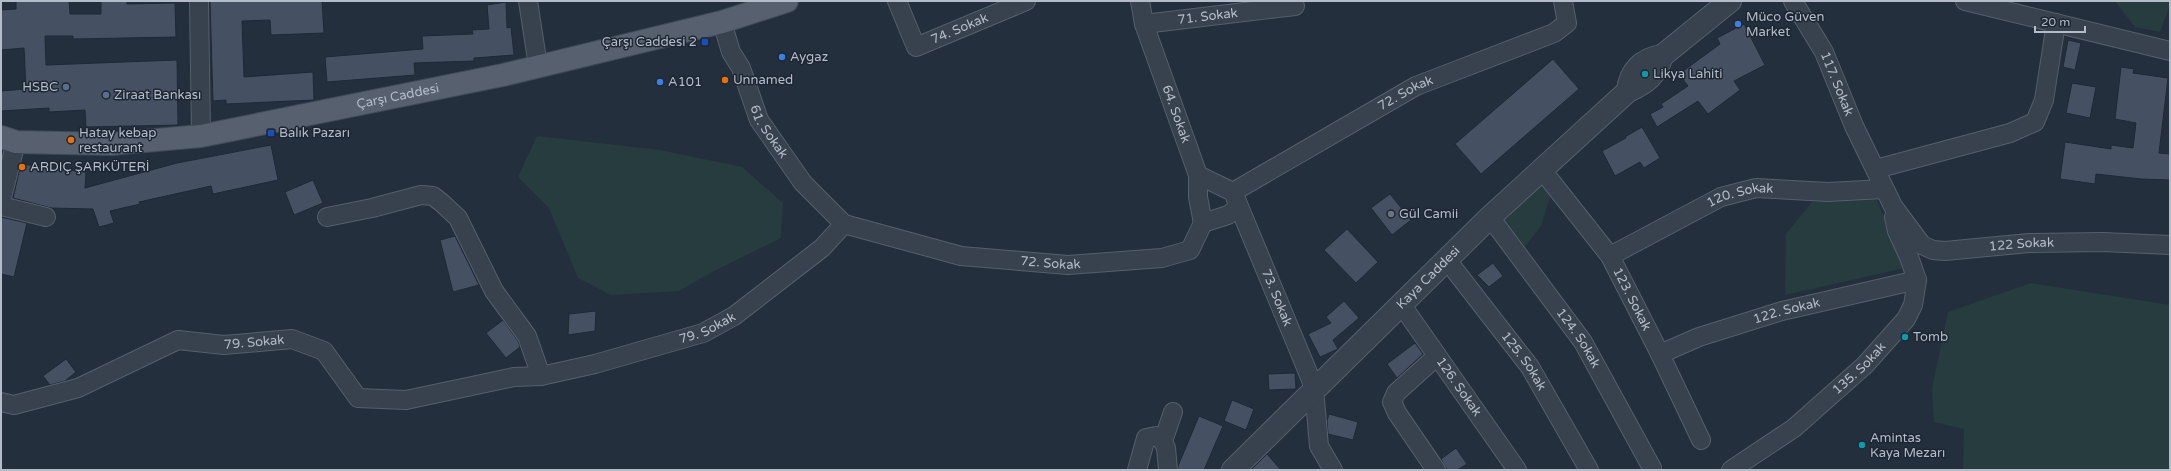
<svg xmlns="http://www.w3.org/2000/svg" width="2171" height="471" viewBox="0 0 2171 471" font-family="'Varela Round',sans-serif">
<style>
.green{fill:#263c3f}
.building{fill:#455162;stroke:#1f2835}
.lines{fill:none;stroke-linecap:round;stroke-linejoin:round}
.minor-casing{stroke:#565f6c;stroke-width:20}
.tertiary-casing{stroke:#565f6c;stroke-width:24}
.primary-casing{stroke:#414a57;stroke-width:24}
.minor{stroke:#38414e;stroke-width:18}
.tertiary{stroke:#38414e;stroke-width:22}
.primary{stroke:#56606e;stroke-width:22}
.shop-dot{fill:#3f7fe0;stroke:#1d2633;stroke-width:1.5}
.transit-dot{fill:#1a4fb4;stroke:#1d2633;stroke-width:1.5}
.culture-dot{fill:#0f9aa8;stroke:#1d2633;stroke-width:1.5}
.food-dot{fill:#e8710a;stroke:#1d2633;stroke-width:1.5}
.service-dot{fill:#5c6f8a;stroke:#1d2633;stroke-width:1.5}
.worship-dot{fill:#6b7280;stroke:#1d2633;stroke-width:1.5}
.labels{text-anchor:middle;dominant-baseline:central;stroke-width:3;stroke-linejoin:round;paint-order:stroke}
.street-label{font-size:13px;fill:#b4bcc9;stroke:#1d2633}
.poi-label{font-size:13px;fill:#b4bcc9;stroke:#1d2633;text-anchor:start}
</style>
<rect width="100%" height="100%" fill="#242f3e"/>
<!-- green -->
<g class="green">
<polygon points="2115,1 2170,1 2170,5 2160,32 2135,27"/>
<polygon points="537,136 660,150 742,167 783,203 781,238 714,271 679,291 611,295 578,278 549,208 518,177"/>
<polygon points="1542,186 1551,194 1541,226 1522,250 1501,223"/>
<polygon points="1877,200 1905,268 1785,295 1786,234 1812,202"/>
<polygon points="2031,283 2170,305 2170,470 1963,470 1964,429 1934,422 1932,389 1948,312"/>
</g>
<!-- building -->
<g class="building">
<polygon points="16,1 69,1 70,14 101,14 101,1 127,1 127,4 175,3 176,37 73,39 73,36 45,36 46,65 177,60 178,125 86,127 85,110 49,112 49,108 1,111 1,91 26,89 24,48 1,50 1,10 16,9"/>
<polygon points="210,1 322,1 324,33 271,35 270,20 242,21 244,77 313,72 314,100 226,104 226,100 213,101"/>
<polygon points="506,2 507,28 511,27 514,55 474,58 474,61 414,63 415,75 327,82 325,57 423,49 422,36 473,34 472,30 489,29 487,5"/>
<polygon points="1744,24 1765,65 1734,81 1740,90 1708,114 1698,101 1657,127 1650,114 1663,107 1661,104 1688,86 1679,74 1720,44 1717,38"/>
<polygon points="2068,40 2081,43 2075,70 2063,67"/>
<polygon points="1553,59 1579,89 1481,174 1455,144"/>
<polygon points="2121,67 2134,69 2133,73 2168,78 2159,153 2170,154 2170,180 2141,179 2096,174 2095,184 2060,179 2065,142 2111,149 2111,145 2133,148 2136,123 2115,119"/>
<polygon points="2072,83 2096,87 2090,118 2066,113"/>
<polygon points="1642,127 1660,158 1644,168 1640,162 1615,176 1602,151 1626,138 1625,137"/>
<polygon points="271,145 278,180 213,194 211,186 139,202 140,204 110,211 114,223 99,227 93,209 51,208 13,198 21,164 86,172 85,188 177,163"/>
<polygon points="313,180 323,203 294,215 285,192"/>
<polygon points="1390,194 1411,220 1392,235 1371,208"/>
<polygon points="1,217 27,223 14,277 1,274"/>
<polygon points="1347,229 1378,262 1356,283 1324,250"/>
<polygon points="455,236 479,285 453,292 440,240"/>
<polygon points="1493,263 1503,276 1489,287 1477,275"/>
<polygon points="1344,301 1359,318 1333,340 1338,349 1320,357 1308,334 1331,323 1326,317"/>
<polygon points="596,311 595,331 568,335 569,314"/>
<polygon points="503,320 518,341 520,347 506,358 486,333"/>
<polygon points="1415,343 1423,354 1397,378 1387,364"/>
<polygon points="66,359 76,372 65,381 50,385 43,376"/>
<polygon points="1295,373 1296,389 1269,390 1268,374"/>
<polygon points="1232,400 1254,409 1246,430 1224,421"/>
<polygon points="1329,414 1358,422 1353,440 1328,434 1327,421"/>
<polygon points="1199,416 1223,426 1204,470 1178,470 1178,466"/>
<polygon points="1456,448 1467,464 1457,470 1447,470 1441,459"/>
<polygon points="1267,454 1281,470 1251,470"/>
</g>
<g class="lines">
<!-- minor casing -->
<g class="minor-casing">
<g id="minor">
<polyline points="199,1 201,136"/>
<polyline points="528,1 538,66"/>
<path id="s1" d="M897 1 916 47 1026 1"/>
<path id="s2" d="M1140 1 1144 24 1198 175 1233 192 1307 370 1314 388 1319 446 1333 470"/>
<path id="s3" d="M1793 1 1824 52 1854 126 1893 206 1922 245 1933 250 1945 251 2029 243 2103 242 2170 245"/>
<polyline points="1965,1 2170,51"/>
<path id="s4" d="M722 22 731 52 741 68 759 120 803 183 844 224 961 256 1068 265 1162 258 1190 250 1203 223 1228 215 1239 207"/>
<path id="s5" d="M1144 24 1295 6"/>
<polyline points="1876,169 2010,133 2035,122 2044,100 2056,23"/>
<path id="s6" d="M1542 170 1610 256 1660 354 1701 440"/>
<polyline points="1198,175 1198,197 1203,223"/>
<path id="s7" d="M1233 192 1416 86 1554 33 1567 23 1563 1"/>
<polyline points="1,201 16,142"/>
<polyline points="1,206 46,217"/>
<polyline points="327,217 372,208 421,195 433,196 442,203 458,218 494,291 527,336 541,376"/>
<path id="s8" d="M1490 217 1583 342 1652 468"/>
<path id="s9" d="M1610 256 1721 197 1756 188 1828 192 1884 189"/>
<path id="s10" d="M1447 260 1530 367 1589 470"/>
<path id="s11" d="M1401 304 1517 470"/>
<path id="s12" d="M1660 354 1699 337 1782 311 1917 280"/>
<path id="s13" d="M1 402 14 405 78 388 178 340 224 345 292 339 324 351 358 398 406 400 514 377 541 376 595 364 703 333 734 316 822 248 844 224"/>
<polyline points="1137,470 1146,438 1156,436 1163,441"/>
<polyline points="1168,470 1166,448 1163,441 1173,412"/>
<polyline points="1436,470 1397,413 1392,402 1396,393 1437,356"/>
<path id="s14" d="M1731 470 1794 428 1865 365 1906 319 1913 305 1917 280 1909 257 1897 231 1894 217"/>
</g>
</g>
<!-- tertiary casing -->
<g class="tertiary-casing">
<g id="tertiary">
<path d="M1628 91C1630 71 1642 59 1662 56L1730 1"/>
<path id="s15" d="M1233 470 1490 217 1628 91C1646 83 1656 75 1662 56"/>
</g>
</g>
<!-- primary casing -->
<g class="primary-casing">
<g id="primary">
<path id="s16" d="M1 137 16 142 111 144 201 136 503 75 722 22 787 1"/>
</g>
</g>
<!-- minor -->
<use href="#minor" class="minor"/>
<!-- tertiary -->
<use href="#tertiary" class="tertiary"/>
<!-- primary -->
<use href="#primary" class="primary"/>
</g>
<!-- markers -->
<g class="shop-dot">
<circle cx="1738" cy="24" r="4"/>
<circle cx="782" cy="57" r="4"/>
<circle cx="660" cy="82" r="4"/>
</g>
<g class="transit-dot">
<rect x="701" y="38" width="8" height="8" rx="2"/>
<rect x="267" y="129" width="8" height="8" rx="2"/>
</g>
<g class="culture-dot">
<circle cx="1645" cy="74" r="4"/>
<circle cx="1905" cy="337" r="4"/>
<circle cx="1862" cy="445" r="4"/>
</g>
<g class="food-dot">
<circle cx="725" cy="80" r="4"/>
<circle cx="71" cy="140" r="4"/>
<circle cx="22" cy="167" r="4"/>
</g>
<g class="service-dot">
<circle cx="66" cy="87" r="4"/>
<circle cx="106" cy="95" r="4"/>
</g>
<circle class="worship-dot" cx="1391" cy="214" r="4"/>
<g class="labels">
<!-- street labels -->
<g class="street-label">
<text stroke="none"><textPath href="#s5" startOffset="64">71. Sokak</textPath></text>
<text stroke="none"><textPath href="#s1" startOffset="97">74. Sokak</textPath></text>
<text stroke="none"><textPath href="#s3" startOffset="94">117. Sokak</textPath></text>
<text stroke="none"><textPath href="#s7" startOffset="199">72. Sokak</textPath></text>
<text stroke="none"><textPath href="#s16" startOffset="402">Çarşı Caddesi</textPath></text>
<text stroke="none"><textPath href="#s2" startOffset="119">64. Sokak</textPath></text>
<text stroke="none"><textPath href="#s4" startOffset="120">61. Sokak</textPath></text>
<text stroke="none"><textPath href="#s9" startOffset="145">120. Sokak</textPath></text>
<text stroke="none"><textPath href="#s3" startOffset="378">122 Sokak</textPath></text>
<text stroke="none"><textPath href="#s4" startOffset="451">72. Sokak</textPath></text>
<text stroke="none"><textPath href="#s15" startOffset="274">Kaya Caddesi</textPath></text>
<text stroke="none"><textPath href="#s2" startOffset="337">73. Sokak</textPath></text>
<text stroke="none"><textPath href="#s6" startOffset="158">123. Sokak</textPath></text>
<text stroke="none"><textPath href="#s12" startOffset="134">122. Sokak</textPath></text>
<text stroke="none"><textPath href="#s13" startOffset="756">79. Sokak</textPath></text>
<text stroke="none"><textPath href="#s8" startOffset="150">124. Sokak</textPath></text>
<text stroke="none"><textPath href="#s13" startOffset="267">79. Sokak</textPath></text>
<text stroke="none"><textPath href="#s10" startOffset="127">125. Sokak</textPath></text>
<text stroke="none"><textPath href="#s14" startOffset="164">135. Sokak</textPath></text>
<text stroke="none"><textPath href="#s11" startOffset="101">126. Sokak</textPath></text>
</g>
<!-- poi labels -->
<g class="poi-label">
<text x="1746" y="17">Müco Güven<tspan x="1746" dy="15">Market</tspan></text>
<text x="697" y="42" text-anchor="end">Çarşı Caddesi 2</text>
<text x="790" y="57">Aygaz</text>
<text x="1653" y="74">Likya Lahiti</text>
<text x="733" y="80">Unnamed</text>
<text x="668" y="82">A101</text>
<text x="58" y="87" text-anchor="end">HSBC</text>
<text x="114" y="95">Ziraat Bankası</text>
<text x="79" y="133">Hatay kebap<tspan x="79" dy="15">restaurant</tspan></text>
<text x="279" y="133">Balık Pazarı</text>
<text x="30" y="167">ARDIÇ ŞARKÜTERİ</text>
<text x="1399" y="214">Gül Camii</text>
<text x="1913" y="337">Tomb</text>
<text x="1870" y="438">Amintas<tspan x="1870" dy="15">Kaya Mezarı</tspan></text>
</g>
</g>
<!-- border -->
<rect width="2171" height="471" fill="none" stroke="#b4bcc9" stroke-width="4"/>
<!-- scale -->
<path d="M2035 26v6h50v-6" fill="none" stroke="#b4bcc9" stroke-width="2"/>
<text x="2041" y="26" font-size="12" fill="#b4bcc9" stroke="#1d2633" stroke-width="3" paint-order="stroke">20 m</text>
</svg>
